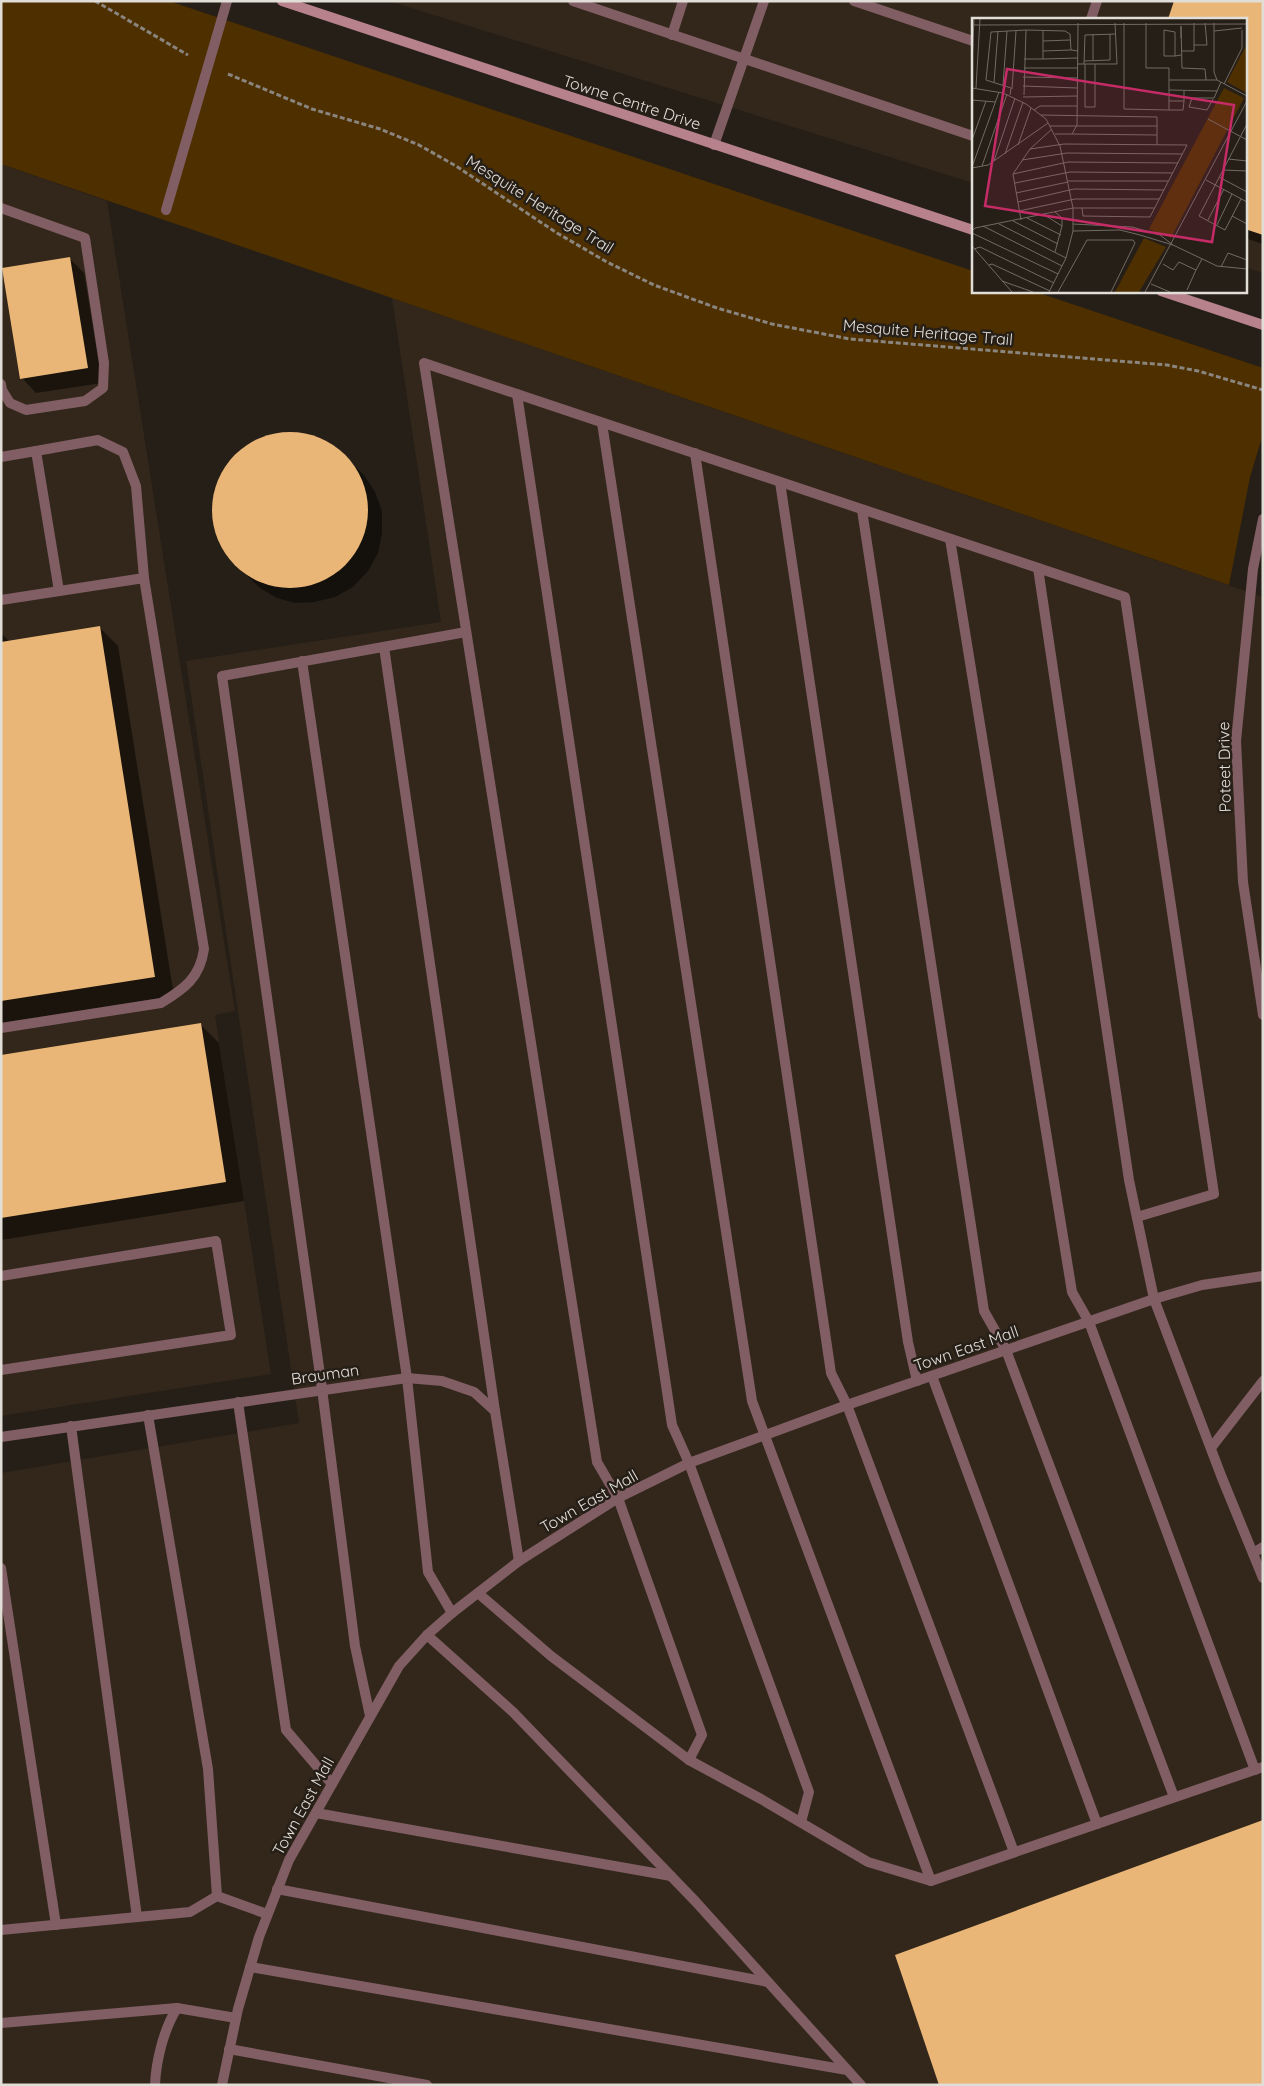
<svg xmlns="http://www.w3.org/2000/svg" width="1264" height="2086" viewBox="0 0 1264 2086" font-family="Quicksand,sans-serif">
<style>
.built{fill:#32271a}
.green{fill:#4e2f00}
.shadow{fill:#0007}
.building{fill:#e9b678}
.lines{fill:none;stroke-linecap:round;stroke-linejoin:round}
.path{stroke:#8a857e;stroke-width:3;stroke-dasharray:5 2.5;stroke-linecap:butt}
.lane{stroke:#805e64;stroke-width:10}
.street{stroke:#805e64;stroke-width:10}
.secondary{stroke:#b7828b;stroke-width:10}
.labels{text-anchor:middle;dominant-baseline:central;stroke-width:5;stroke-linejoin:round;paint-order:stroke}
.street-label{font-size:16px;fill:#e1ddd7;stroke:#261f17}
.inset-road{fill:none;stroke:#716b64;stroke-width:1}
.view{fill:#c52c67;fill-opacity:0.15;stroke:#c52c67;stroke-width:2.5}
.inset-edge{fill:none;stroke:#e1ddd7;stroke-width:2.5}
</style>
<rect width="100%" height="100%" fill="#261f17"/>
<!-- built -->
<g class="built">
<polygon points="389,1 1263,1 1263,273 1245,267 1245,19 973,19 973,183"/>
<polygon points="1,164 107,201 235,1011 215,1015 271,1374 1,1416"/>
<polygon points="392,298 1263,597 1263,2085 1,2085 1,1473 299,1423 186,661 441,622"/>
</g>
<!-- green -->
<polygon class="green" points="1,1 169,1 973,271 973,291 1033,291 1263,368 1263,434 1250,477 1229,585 1,164"/>
<!-- shadow -->
<g class="shadow">
<polygon points="1263,1 1263,244 1245,238 1245,19"/>
<polygon points="69,258 84,273 102,383 36,393 22,378"/>
<polygon points="296,432 316,437 334,446 364,475 375,492 382,511 382,533 378,553 368,571 353,587 335,597 315,602 295,603 277,598 260,588 230,559 220,542 213,524 213,503 217,483 226,465 240,450 257,440 276,433"/>
<polygon points="99,627 118,646 174,996 1,1023 1,633 10,642"/>
<polygon points="200,1024 219,1043 244,1201 1,1240 1,1056"/>
</g>
<!-- building -->
<g class="building">
<polygon points="1174,1 1263,1 1263,235 1245,229 1245,19 1168,19"/>
<polygon points="70,257 88,368 20,379 2,268"/>
<circle cx="290" cy="510" r="78"/>
<polygon points="100,626 155,977 1,1001 1,642"/>
<polygon points="201,1023 226,1182 1,1218 1,1055"/>
<polygon points="1263,1820 1263,2085 939,2085 895,1955"/>
</g>
<g class="lines">
<!-- path -->
<g class="path">
<polyline points="95,1 188,55"/>
<polyline points="228,74 312,109 380,129 419,145 456,166 557,233 607,262 654,285 717,308 772,324 850,339 1167,365 1198,371 1263,390"/>
</g>
<!-- lane -->
<g class="lane">
<polyline points="573,1 973,136"/>
<polyline points="854,1 973,41"/>
<polyline points="1091,19 1097,1"/>
<polyline points="672,35 683,1"/>
<polyline points="714,145 764,1"/>
<polyline points="1,208 85,238 104,363 103,388 85,401 26,410 10,403 2,390 1,384"/>
<polyline points="166,210 227,1"/>
<polyline points="517,394 672,1425 689,1463 809,1792 801,1822"/>
<polyline points="602,423 752,1401 931,1881"/>
<polyline points="36,451 98,440 123,452 136,486 144,578"/>
<polyline points="695,453 831,1373 847,1405 1014,1852"/>
<polyline points="1,457 36,451 59,591"/>
<polyline points="780,482 908,1342 917,1381"/>
<polyline points="862,510 984,1311 1006,1350 1174,1797"/>
<polyline points="950,539 1072,1292 1089,1322 1255,1770"/>
<polyline points="1038,568 1129,1180 1154,1299 1222,1478 1263,1578"/>
<path d="M1 600 144 578 204 949C200 978 184 989 161 1003L1 1028"/>
<polyline points="384,647 495,1411"/>
<polyline points="302,661 407,1378 428,1572 452,1613"/>
<polyline points="1,1276 216,1241 231,1335 1,1370"/>
<polyline points="932,1376 1097,1824"/>
<polyline points="238,1402 286,1730 332,1784"/>
<polyline points="148,1415 208,1769 217,1896 267,1914"/>
<polyline points="71,1426 137,1917"/>
<polyline points="1,1437 407,1378 442,1381 474,1392 495,1411 519,1561"/>
<polyline points="1211,1448 1263,1381"/>
<polyline points="1253,1553 1263,1547"/>
<polyline points="1,1568 56,1925"/>
<polyline points="478,1593 551,1656 689,1760 761,1799 868,1862 931,1881 1263,1767"/>
<polyline points="427,1635 513,1712 696,1902 861,2085"/>
<polyline points="370,1716 355,1646 322,1389 222,676 466,632"/>
<polyline points="689,1760 702,1735 618,1498 597,1462 424,363 1125,597 1214,1194 1137,1217"/>
<polyline points="316,1813 671,1876"/>
<polyline points="277,1889 768,1982"/>
<polyline points="1,1930 190,1912 217,1896"/>
<polyline points="250,1967 847,2070"/>
<polyline points="1,2023 177,2008"/>
<polyline points="229,2049 427,2085"/>
<path d="M155 2085C156 2060 164 2029 177 2008L236 2018"/>
</g>
<!-- street -->
<g class="street">
<polyline points="1263,519 1253,569 1236,741 1243,882 1263,1015"/>
<polyline points="222,2085 238,2009 259,1937 289,1860 399,1666 427,1635 452,1613 519,1561 618,1498 689,1463 847,1405 1154,1299 1202,1285 1263,1276"/>
</g>
<!-- secondary -->
<g class="secondary">
<polyline points="282,1 973,230"/>
<polyline points="1161,291 1263,325"/>
</g>
</g>
<g class="labels">
<!-- street labels -->
<g class="street-label">
<text transform="translate(632 102) rotate(18)">Towne Centre Drive</text>
<text transform="translate(540 204) rotate(32)">Mesquite Heritage Trail</text>
<text transform="translate(928 332) rotate(5)">Mesquite Heritage Trail</text>
<text transform="translate(1224 767) rotate(-91)">Poteet Drive</text>
<text transform="translate(966 1348) rotate(-19)">Town East Mall</text>
<text transform="translate(325 1374) rotate(-8)">Brauman</text>
<text transform="translate(589 1501) rotate(-30)">Town East Mall</text>
<text transform="translate(303 1806) rotate(-61)">Town East Mall</text>
</g>
</g>
<!-- overview -->
<g transform="translate(972 18)">
<rect width="275" height="275" fill="#261f17"/>
<path d="M275 26V75L255 64ZM252 70 272 80 199 220 177 211ZM172 220 194 229 167 274H143Z" fill="#4e2f00"/>
<path class="inset-road" d="M152 5V91L197 92V62M174 5V50H197V62H245L275 78M242 5V54L245 62M0 7 275 6M54 12 93 13 98 16 99 32 106 33M71 13V33L99 32M242 13 270 10M121 16V42M209 20V8L210 50 233 51 234 62M71 23 98 22M222 27H235L233 5M71 33V41L106 40M209 33H222V5M203 38V14L192 12V38H203L209 37M52 41H71M112 43 138 42V16M0 46 2 1M106 46H145L143 5M112 46 113 17 144 16M113 46V89H123V46M52 50H106M51 59 105 60M22 65 26 13M252 66 270 30V12M31 67 35 13M51 68 105 70M0 70 31 75 54 86 74 101 88 128 101 190V213L94 240 77 274M4 70 8 1M40 71 44 13M197 72 245 73M38 77 39 70 14 62 19 14 54 12 52 77M51 79 105 78M241 81 235 92 217 89 220 80H242L249 64M0 82 23 84M197 83H212V73M62 92 68 88H105M197 92H211L212 83M69 97 185 99V127M236 101 275 122M78 108H185M83 116H100L105 107 106 5M100 116 185 117M0 122 14 83M46 127 59 90M58 131 92 126 215 127 178 199 111 198 110 190M33 136 51 84M256 141 275 143M50 142 95 135 210 136M22 143 43 80M10 148 35 76M0 149 27 74M0 150 16 147 76 105M251 152 275 153M41 156 96 144 206 145M247 159 275 174M234 162 275 184M96 163H196M43 165 98 154 201 155M44 175 96 164M269 181 253 212 227 198 275 106M46 184 102 171 192 172M47 193 103 181H187M71 196 90 208M260 198 275 206M55 200 89 217M49 202 41 156 58 131 80 111M236 202 252 171M41 203 86 226M27 206 94 240M101 206 160 209 188 217 201 227M245 207 260 176M11 208 90 248M0 213 3 210 101 190H182M101 213 148 212 168 217 201 227 245 248 275 251M0 215 86 256M0 228 40 274M2 231 8 229 82 265M83 234 90 208V200L83 194M191 246 201 252 207 244 224 252 230 241M17 247 20 246 78 273M249 249 256 235 275 242M30 263 61 274M179 266 198 274M215 272 224 252M86 274 115 222H161L163 225 139 274M173 274 275 83"/>
<path class="view" d="M35 51 262 87 240 224 13 188Z"/>
<rect width="275" height="275" class="inset-edge"/>
</g>
<!-- border -->
<rect width="1264" height="2086" fill="none" stroke="#e1ddd7" stroke-width="5"/>
</svg>
